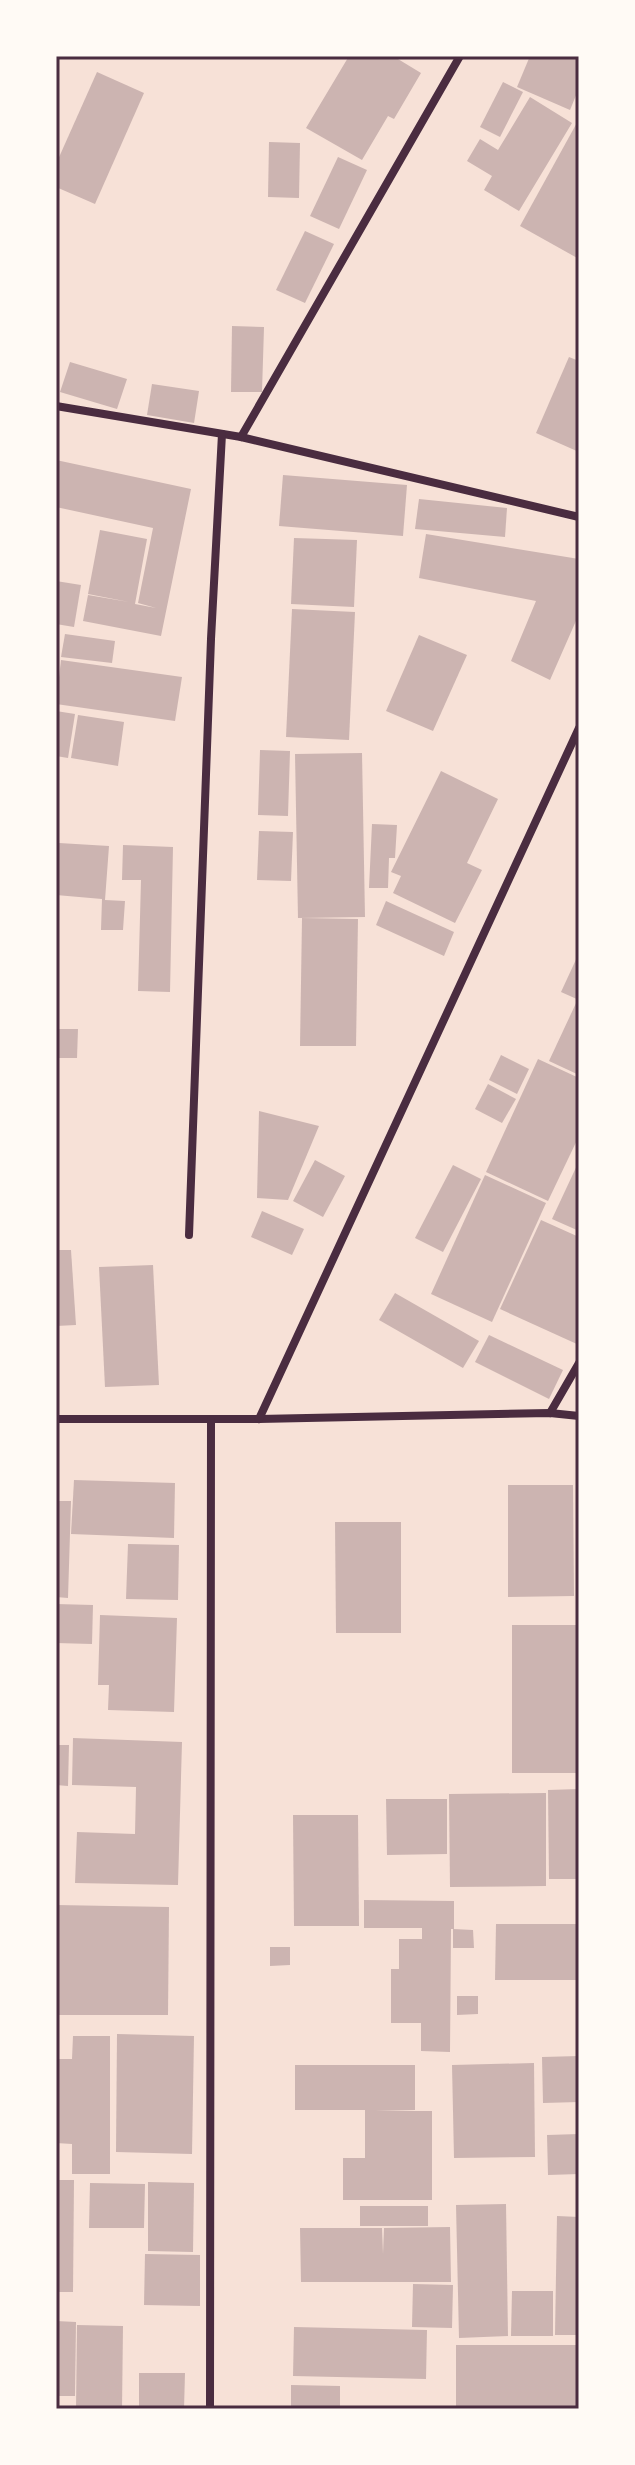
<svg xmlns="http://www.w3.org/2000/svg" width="635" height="2465" viewBox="0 0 635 2465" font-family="'Roboto Condensed',sans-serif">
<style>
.building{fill:#ccb4b1}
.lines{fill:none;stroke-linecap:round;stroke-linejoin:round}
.minor{stroke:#4a2c40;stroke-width:8}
.neatline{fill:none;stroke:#4a2c40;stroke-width:3}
</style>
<rect width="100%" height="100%" fill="#f7e1d7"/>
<!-- building -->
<g class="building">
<polygon points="349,56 393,56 421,73 394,119 388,116 362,160 306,128"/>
<polygon points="530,56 579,56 579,88 570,110 517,87"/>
<polygon points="97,72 144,93 95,204 56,187 56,164"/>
<polygon points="503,82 523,92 500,137 480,127"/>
<polygon points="530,97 572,123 519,211 484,190 492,176 467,161 480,139 498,150"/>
<polygon points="579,119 579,259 520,226"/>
<polygon points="269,142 300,143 299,198 268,197"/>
<polygon points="338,157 367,170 339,229 310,216"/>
<polygon points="305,231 334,244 305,303 276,290"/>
<polygon points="232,326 264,327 262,392 231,392"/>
<polygon points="569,357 579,361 579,452 536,433"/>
<polygon points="70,362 127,379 117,409 60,392"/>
<polygon points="152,384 199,391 194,423 147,415"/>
<polygon points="56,460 191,489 161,636 83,621 88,595 129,602 88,594 100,530 147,539 135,604 156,608 138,603 153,528 56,507"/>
<polygon points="283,475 407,485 403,536 279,526"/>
<polygon points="419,499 507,508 505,537 415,529"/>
<polygon points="426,534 579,559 579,614 550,680 511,661 536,601 419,578"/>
<polygon points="294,538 357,540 354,607 291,604"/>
<polygon points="56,581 81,585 74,627 56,624"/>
<polygon points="292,609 355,612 349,740 286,737"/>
<polygon points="65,634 115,641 112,663 61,657"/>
<polygon points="419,635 467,655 433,731 386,711"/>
<polygon points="61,660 182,677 175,721 56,704"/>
<polygon points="56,711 75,714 68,758 56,756"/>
<polygon points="78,715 124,722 118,766 71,758"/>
<polygon points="260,750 290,751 288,816 258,815"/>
<polygon points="362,753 365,917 298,918 295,754"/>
<polygon points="441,771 498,799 467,863 482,870 455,923 393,893 401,876 391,872"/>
<polygon points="372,824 397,825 395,858 389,858 388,888 369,888"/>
<polygon points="259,831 293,832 291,881 257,880"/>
<polygon points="59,843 109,846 105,900 125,901 123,930 101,930 102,899 56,895"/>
<polygon points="123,845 173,847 170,992 138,991 141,880 122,880"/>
<polygon points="386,901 454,932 444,956 376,925"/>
<polygon points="302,918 358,919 356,1046 300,1046"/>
<polygon points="579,953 579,1000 561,992"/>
<polygon points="577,1001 579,1002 579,1075 549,1061"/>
<polygon points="56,1029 78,1029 77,1058 56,1058"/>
<polygon points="501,1055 529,1069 517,1094 489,1080"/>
<polygon points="538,1059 579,1078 579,1136 548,1201 486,1172"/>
<polygon points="488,1084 516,1099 502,1123 475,1109"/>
<polygon points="259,1111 319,1126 288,1200 257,1198"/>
<polygon points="315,1160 345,1176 323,1217 293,1201"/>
<polygon points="579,1161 579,1231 552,1219"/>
<polygon points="453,1165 481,1179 443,1252 415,1238"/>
<polygon points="485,1175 546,1203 492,1322 431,1294"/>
<polygon points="262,1211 304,1229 292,1255 251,1237"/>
<polygon points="541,1220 579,1237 579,1345 500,1309"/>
<polygon points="56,1250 71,1250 76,1325 56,1326"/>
<polygon points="153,1265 159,1385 105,1387 99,1267"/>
<polygon points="395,1293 479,1341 463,1368 379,1320"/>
<polygon points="489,1335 563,1370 549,1399 475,1362"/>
<polygon points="74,1480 175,1483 174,1538 71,1534"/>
<polygon points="508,1485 573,1485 574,1596 508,1597"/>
<polygon points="56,1501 71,1501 68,1598 56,1597"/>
<polygon points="335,1522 401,1522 401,1633 336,1633"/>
<polygon points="128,1544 179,1545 178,1600 126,1599"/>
<polygon points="56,1604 93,1605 92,1644 56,1643"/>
<polygon points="100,1615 177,1618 174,1712 108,1710 109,1685 98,1685"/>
<rect x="512" y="1625" width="67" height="148"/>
<polygon points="73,1738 182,1742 178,1885 75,1883 77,1832 135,1834 136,1787 72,1785"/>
<polygon points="56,1745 69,1745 68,1786 56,1785"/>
<polygon points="579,1789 579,1879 549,1879 548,1790"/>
<polygon points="546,1793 546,1886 450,1887 449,1794"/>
<polygon points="386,1799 447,1799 447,1854 387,1855"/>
<polygon points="293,1815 358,1815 359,1926 294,1926"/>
<polygon points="364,1900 454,1901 454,1929 451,1929 450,2052 421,2051 421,2023 391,2023 391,1969 399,1969 399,1939 422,1939 422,1928 364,1928"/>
<polygon points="56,1905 169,1907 168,2015 56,2015"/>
<polygon points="496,1924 579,1924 579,1980 495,1980"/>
<polygon points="453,1929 473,1930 474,1948 453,1948"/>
<polygon points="270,1947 290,1947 290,1965 270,1966"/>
<polygon points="457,1996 478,1996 478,2014 457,2015"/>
<polygon points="117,2034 194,2036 192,2154 116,2152"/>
<polygon points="73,2036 110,2036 110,2174 72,2174 72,2144 56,2143 56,2059 72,2059"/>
<polygon points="579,2056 579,2102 543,2103 542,2057"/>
<polygon points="534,2063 535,2157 454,2158 452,2065"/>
<polygon points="295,2065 415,2065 415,2110 375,2111 432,2111 432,2200 343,2200 343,2158 365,2158 365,2110 295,2110"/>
<polygon points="579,2134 579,2174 548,2175 547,2135"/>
<polygon points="56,2180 74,2180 73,2292 56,2292"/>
<polygon points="148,2182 194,2183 193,2252 148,2251"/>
<polygon points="90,2183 145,2184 144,2228 89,2228"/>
<polygon points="506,2204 508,2336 459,2338 456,2205"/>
<rect x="360" y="2206" width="68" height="20"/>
<polygon points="557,2216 579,2217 579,2335 555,2335"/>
<polygon points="450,2227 451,2282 301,2282 300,2228 382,2228 383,2254 384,2228"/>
<polygon points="145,2254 200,2255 200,2306 144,2305"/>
<polygon points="413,2284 453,2285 452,2328 412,2327"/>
<polygon points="512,2291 553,2291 553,2336 511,2336"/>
<polygon points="56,2321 76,2322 75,2396 56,2396"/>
<polygon points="77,2325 123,2326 122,2409 76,2409"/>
<polygon points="294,2327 427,2330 426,2379 293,2376"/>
<rect x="456" y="2345" width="123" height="64"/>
<polygon points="139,2373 185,2373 184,2409 139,2409"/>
<polygon points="291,2385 340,2386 340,2409 291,2409"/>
</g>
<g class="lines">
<!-- minor -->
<g class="minor">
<polyline points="56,406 241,437 579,517"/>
<polyline points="241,437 460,56"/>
<polyline points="189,1235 211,639 222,434"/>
<polyline points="550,1413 579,1363"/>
<polyline points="56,1419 259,1419 550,1413 579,1416"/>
<polyline points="259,1419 579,728"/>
<polyline points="210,2409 211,1420"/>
</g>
</g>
<!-- border -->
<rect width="635" height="2465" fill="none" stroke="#fffaf5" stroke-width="116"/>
<rect x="58" y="58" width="519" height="2349" class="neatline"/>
</svg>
